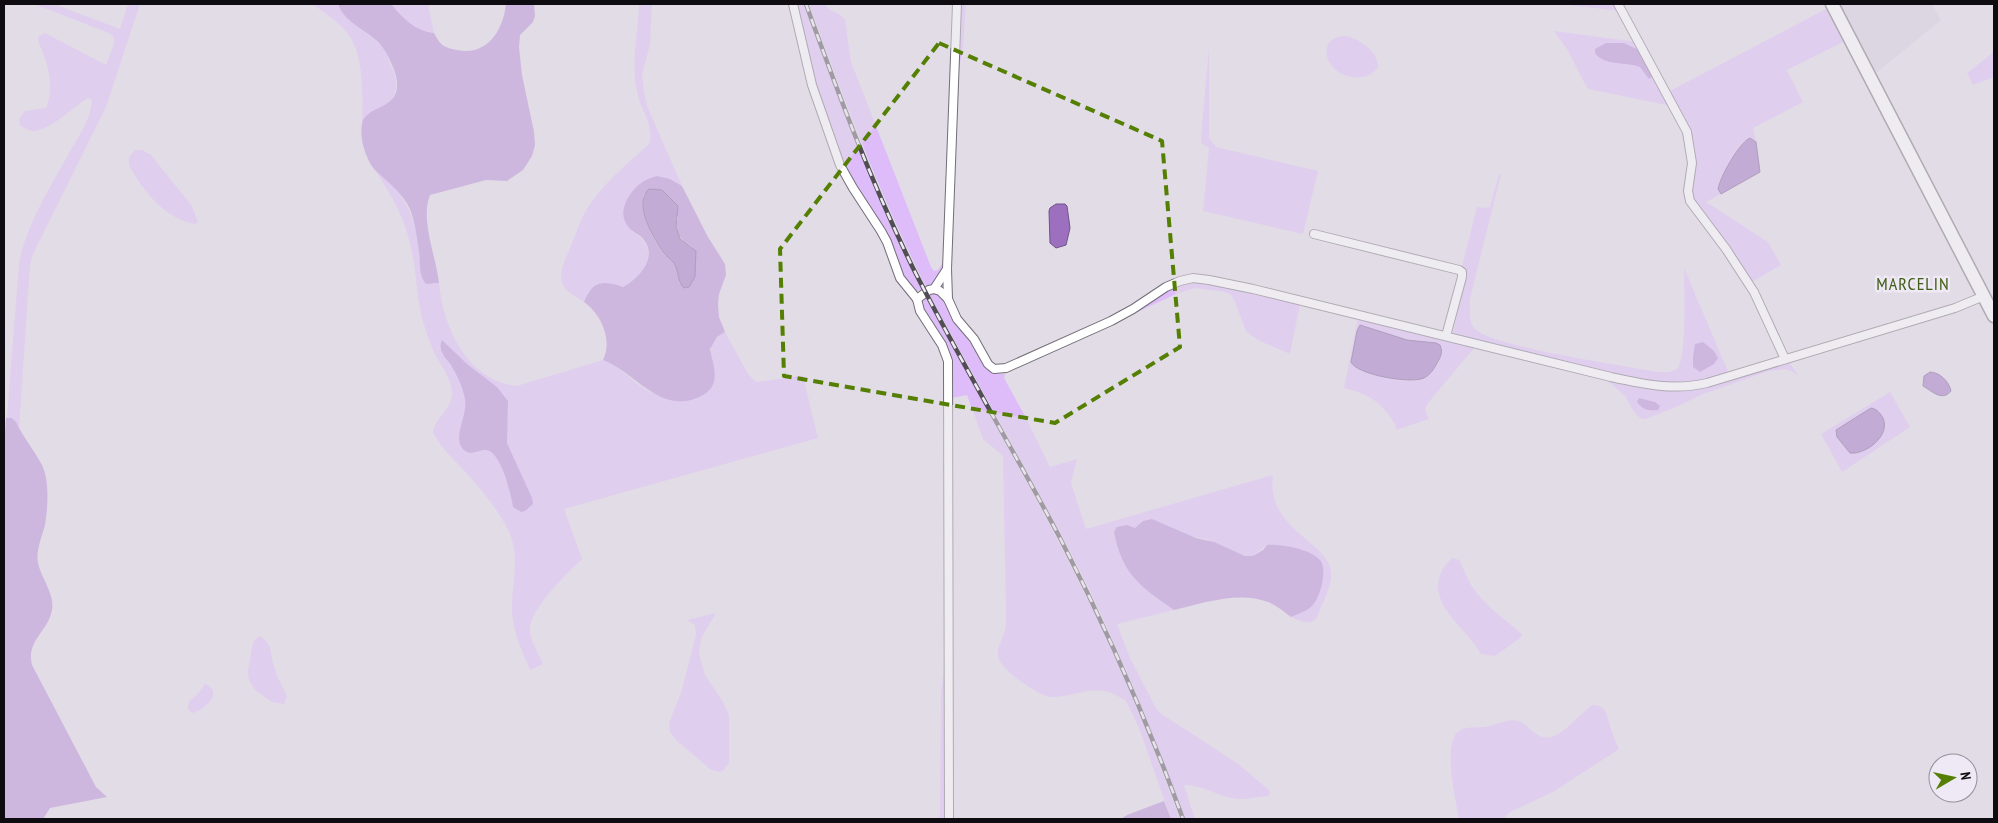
<svg xmlns="http://www.w3.org/2000/svg" width="1998" height="823" viewBox="0 0 1998 823" font-family="'PT Sans Narrow',sans-serif">
<style>
.built{fill:#d6cdde}
.green{fill:#debcfa}
.forest{fill:#b589d8;fill-rule:evenodd}
.water{fill:#9c70be;stroke:#71528a}
.lines{fill:none;stroke-linecap:round;stroke-linejoin:round}
.minor-casing{stroke:#726d77;stroke-width:10}
.primary-casing{stroke:#726d77;stroke-width:15}
.minor{stroke:#fff;stroke-width:8}
.primary{stroke:#fff;stroke-width:12}
.rail-casing{stroke:#504d53;stroke-width:4.5}
.rail{stroke:#eee9f4;stroke-width:2.5;stroke-dasharray:8;stroke-linecap:butt}
.marked{fill:none;stroke:#557f02;stroke-width:4;stroke-dasharray:10 6;stroke-linejoin:round}
.labels{text-anchor:middle;dominant-baseline:central;stroke-width:5;stroke-linejoin:round;paint-order:stroke}
.quarter-label{font-size:18px;letter-spacing:1px;fill:#415d18;stroke:#eee9f4}
</style>
<rect width="100%" height="100%" fill="#e1dce6"/>
<!-- built -->
<polygon class="built" points="1839,4 1932,4 1941,20 1876,73"/>
<!-- green -->
<g class="green">
<path d="M34 4H54L120 29 128 4H140L106 107 33 254 30 265 19 429 12 418H7L19 263C27 223 50 188 69 153 79 136 91 119 92 100L88 98C74 106 51 130 34 131 29 131 24 128 20 125L19 118 25 111 46 108C53 93 50 71 44 56 42 49 38 44 38 37L45 33 106 65 114 44V37L109 33Z"/>
<path d="M313 4H338C348 21 370 32 382 47 387 52 389 62 392 68 397 78 398 88 393 98 388 109 369 109 362 125 363 101 364 57 350 37 341 23 326 14 313 4Z"/>
<path d="M391 4H428L434 33C415 31 403 18 391 4Z"/>
<path d="M639 4H652L650 44 642 74 644 92 647 106 682 186 670 179 632 231C661 249 647 273 623 287 604 280 591 281 584 302 577 297 567 293 563 285 558 273 565 259 570 248 575 236 579 223 585 212 601 185 626 165 649 144 655 129 642 111 638 96 630 62 638 37 639 4Z"/>
<path d="M795 4H804C839 101 874 198 922 290L914 291 907 285 848 177 815 89Z"/>
<path d="M809 4H825C830 12 838 12 845 19L851 62 931 267 934 271 938 270 944 261V268L932 286 926 287C880 195 844 100 809 4Z"/>
<polygon points="960,4 966,4 963,46 958,74"/>
<polygon points="1560,4 1616,4 1621,11"/>
<polygon points="1826,9 1843,42 1787,70 1803,102 1753,128 1756,142 1753,140 1719,192 1721,194 1706,202 1768,242 1781,265 1750,283 1691,196 1693,144 1691,136 1668,92"/>
<polygon points="1554,31 1637,42 1671,106 1589,89 1586,86 1567,49"/>
<path d="M1347 36C1361 40 1379 53 1378 68 1370 76 1364 78 1353 77 1323 74 1315 35 1347 36Z"/>
<polygon points="1209,47 1209,138 1216,147 1318,171 1303,234 1203,211 1209,148 1201,143 1201,138"/>
<polygon points="1994,52 1994,77 1973,85 1967,73"/>
<path d="M135 150H142L151 155 192 206 198 222 195 224C170 220 149 198 136 177 134 173 129 168 129 163 128 157 131 154 135 150Z"/>
<path d="M375 170C414 199 418 229 421 275L432 284 439 283C443 327 467 381 517 386L603 360C623 368 629 379 645 389 656 396 669 399 682 402L712 358C708 345 714 339 725 332L748 374 756 382 803 376 818 438 564 509 582 559C568 572 527 612 530 631 531 642 539 654 543 664L530 670C522 651 513 632 512 611 511 585 521 558 509 532 500 512 484 493 469 476 457 462 441 449 433 432 435 418 451 410 452 395 453 379 439 364 433 350 429 342 427 333 424 325 417 302 417 280 413 257 407 222 394 199 375 170Z"/>
<path d="M1499 174H1501L1470 299C1470 309 1468 321 1475 329 1493 347 1625 366 1658 372 1664 372 1671 373 1677 369 1687 360 1684 285 1684 268L1729 374 1690 384 1642 381 1453 334 1466 272V269L1462 267 1477 207 1486 208 1490 207Z"/>
<path d="M1198 281 1215 283 1300 304 1290 354 1258 340 1246 331 1235 302 1231 295 1225 292 1195 288 1176 294 1135 313C1145 298 1180 282 1198 281Z"/>
<path d="M936 293 945 300 990 370 994 374H1005L1004 378 1026 418 1050 467 1077 459 1071 483 1086 529 1273 475C1265 533 1336 542 1331 578 1330 590 1322 603 1318 615 1312 627 1302 622 1291 617L1306 610 1267 545 1253 556H1245L1206 539 1139 526 1135 528 1127 525 1114 532C1122 575 1141 587 1174 610L1117 624 1130 658 1157 710 1163 715 1237 763 1268 789 1270 793 1268 796C1256 797 1243 801 1231 798 1215 794 1201 785 1184 785L1195 819H1184C1156 741 1125 664 1089 589 1039 489 982 392 929 294Z"/>
<path d="M926 296C977 393 1032 488 1081 586 1119 661 1151 740 1180 819H1171L1139 728 1126 701C1095 680 1084 696 1052 697 1040 697 999 669 998 656 997 647 1003 639 1005 630 1006 624 1006 617 1006 611L1003 456 983 439 967 395 952 398C952 383 954 366 949 351 944 335 921 317 921 301Z"/>
<path d="M1358 318 1474 348 1428 403 1425 410 1429 419 1396 430C1396 423 1392 419 1387 413 1375 397 1363 393 1344 388Z"/>
<path d="M1789 362 1798 375 1791 371 1785 369 1769 371 1703 394 1674 408 1645 419C1633 418 1631 403 1624 395 1618 389 1611 384 1605 379L1660 390 1689 391Z"/>
<polygon points="1890,392 1910,427 1842,472 1821,434"/>
<path d="M1453 558 1459 560C1464 569 1467 579 1473 588 1486 607 1505 619 1522 634L1520 638 1495 656 1481 654C1468 629 1427 605 1441 573 1444 567 1447 562 1453 558Z"/>
<polygon points="716,613 701,638 699,654 705,675 722,700 729,715 729,762 724,770 719,772 710,769 677,741 670,732 669,723 681,693 696,635 695,625 687,620"/>
<path d="M259 636C273 643 270 654 274 667 277 677 282 686 287 696L284 704 272 702 255 690 249 680 248 671 253 642Z"/>
<polygon points="946,657 947,819 940,819 941,692"/>
<path d="M205 684C225 692 204 711 192 713L188 709 189 701 197 695Z"/>
<path d="M1593 705C1608 705 1607 719 1611 729 1613 736 1616 742 1619 749L1553 792 1510 812 1503 819H1459C1456 802 1442 742 1459 731 1466 726 1477 728 1485 727 1495 726 1508 718 1518 721 1531 725 1535 740 1551 737 1565 734 1580 713 1593 705Z"/>
</g>
<!-- forest -->
<g class="forest">
<path d="M338 4H391C403 18 415 31 434 33 441 46 443 47 457 50 487 56 503 31 506 4H534L535 16 533 22 520 35 519 47 522 75 534 132 535 145 532 156 523 170 507 181 486 180 430 195C420 220 436 256 439 283L426 284C418 275 421 264 419 252 417 238 415 220 409 207 401 192 388 182 376 171 366 161 359 138 362 124 366 103 404 112 396 76 394 68 388 55 383 48 371 30 346 26 338 4Z"/>
<path d="M1606 43H1624L1643 52 1655 75 1649 79 1640 67C1625 61 1606 67 1595 53V49Z"/>
<path d="M657 176 670 179 682 186 708 237 725 264 726 275 719 294 718 305 719 317 725 332 717 337 710 349C713 365 722 384 703 395 662 418 637 373 603 360 613 340 601 314 584 302 592 281 603 280 623 287 638 279 658 258 644 240 640 234 631 232 627 225 616 210 632 187 646 180 649 178 654 177 657 176ZM644 193 678 217C674 234 678 238 692 247L680 284C679 276 678 267 672 261 670 258 666 256 663 253 652 238 639 211 644 193Z"/>
<path d="M442 340 467 364 497 387 508 401 507 443 532 498 533 504 525 511 521 512 513 507C511 494 501 451 486 450 477 449 470 458 462 448 453 436 468 414 465 399 463 388 458 377 452 367 450 362 445 359 443 354 440 349 440 344 442 340Z"/>
<polygon points="1703,342 1714,351 1718,358 1714,364 1700,372 1693,367 1693,357 1695,344"/>
<path d="M1639 398 1655 402 1660 406 1658 410C1648 411 1643 410 1637 402Z"/>
<path d="M6 418H12L16 422C23 437 34 450 42 465 49 479 48 502 46 518 45 532 35 548 38 563 41 578 55 594 52 610 48 632 26 640 32 665L96 787 107 797 50 808 43 819H4V448Z"/>
<path d="M1152 519 1196 538 1214 542 1245 556H1253L1263 550 1267 545C1281 544 1309 549 1319 559 1329 568 1320 598 1312 606 1307 611 1298 614 1291 617 1284 612 1276 605 1268 602 1238 591 1204 603 1174 610 1141 587 1122 575 1114 532L1117 527 1127 525 1135 528 1143 521Z"/>
<polygon points="1164,801 1171,819 1121,819 1127,815"/>
</g>
<!-- water -->
<g class="water">
<path d="M1750 138 1756 142 1760 172 1721 194 1718 189C1720 177 1739 143 1750 138Z"/>
<path d="M649 189 662 190 678 206 676 227 680 239 696 251 695 277 689 287 684 288C677 281 679 271 674 263 671 259 666 256 663 252 653 237 633 204 649 189Z"/>
<polygon points="1056,204 1065,204 1067,206 1070,228 1066,245 1056,248 1050,243 1049,211 1050,208"/>
<path d="M1360 325 1407 340 1436 343 1440 345C1443 352 1441 357 1437 363 1434 369 1430 375 1424 378 1411 384 1357 375 1351 362L1357 331Z"/>
<path d="M1930 372C1939 372 1949 381 1951 391 1942 402 1932 391 1923 386L1924 376Z"/>
<path d="M1871 408C1877 409 1880 413 1883 418 1891 436 1865 455 1850 453L1837 437 1836 430Z"/>
</g>
<g class="lines">
<!-- minor casing -->
<g class="minor-casing">
<g id="minor">
<polyline points="793,4 812,85 840,165 853,188 881,231 887,242 900,278 917,299 920,311 942,345 948,361 949,819"/>
<polyline points="1618,4 1687,132 1692,163 1688,191 1690,201 1726,249 1754,292 1785,359"/>
<polyline points="1314,234 1459,270 1462,272 1462,277 1446,336"/>
<path d="M934 289 940 291 948 299 957 319 974 339 988 364 994 369 1006 368 1111 321 1133 309 1166 287 1180 281 1193 278 1209 280 1253 289 1611 377C1643 384 1674 391 1707 383L1955 308 1984 296"/>
<polyline points="917,299 929,290 934,289 947,269"/>
<polyline points="948,299 947,269 957,4"/>
</g>
</g>
<!-- primary casing -->
<g class="primary-casing">
<polyline id="primary" points="1832,4 1994,316"/>
</g>
<!-- minor -->
<use href="#minor" class="minor"/>
<!-- primary -->
<use href="#primary" class="primary"/>
<!-- rail casing -->
<g class="rail-casing">
<path id="rail" d="M806 4C838 93 871 182 913 268 959 359 1012 447 1060 538 1107 629 1148 723 1183 819"/>
</g>
<!-- rail -->
<use href="#rail" class="rail"/>
</g>
<!-- marked area -->
<path d="M0 0H1998V823H0ZM939 43 1162 141 1180 347 1055 423 784 376 780 249Z" fill="#e1dce6" fill-opacity=".55" fill-rule="evenodd"/>
<path class="marked" d="M939 43 1162 141 1180 347 1055 423 784 376 780 249Z"/>
<g class="labels">
<!-- quarter labels -->
<g class="quarter-label">
<text x="1913" y="283">MARCELIN</text>
</g>
</g>
<!-- border -->
<rect width="1998" height="823" fill="none" stroke="#0e0c10" stroke-width="10"/>
<!-- north arrow -->
<g transform="translate(1953 778) rotate(81)"><circle r="24" fill="#eee9f4" stroke="#949199"/>
<path d="M0-4L9 19L0 12L-9 19Z" fill="#557f02"/>
<text y="-8" font-size="14" font-weight="bold" text-anchor="middle" fill="#0e0c10">N</text>
</g>
</svg>
